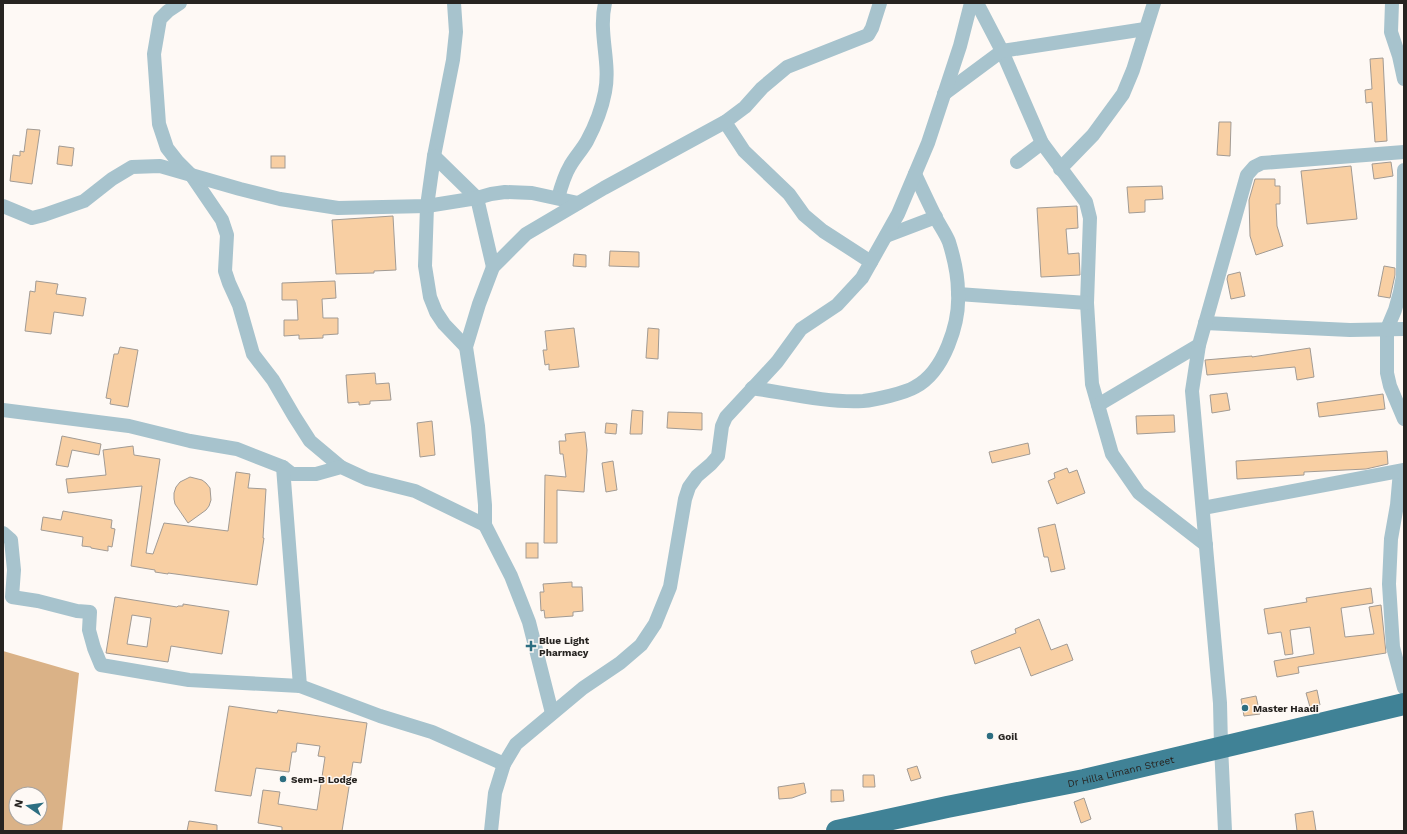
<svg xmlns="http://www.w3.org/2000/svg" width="1407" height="834" viewBox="0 0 1407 834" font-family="'Work Sans',sans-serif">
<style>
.forest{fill:#dab287;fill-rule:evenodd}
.building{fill:#f8cfa3;stroke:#a29b94;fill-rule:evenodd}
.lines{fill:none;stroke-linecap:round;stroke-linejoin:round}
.street{stroke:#a7c3cd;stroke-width:14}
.highway{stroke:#408296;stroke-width:22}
.poi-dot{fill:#2d6e81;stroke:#fef9f5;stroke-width:1.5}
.labels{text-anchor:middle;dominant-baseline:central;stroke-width:3;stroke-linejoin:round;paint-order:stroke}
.poi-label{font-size:10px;font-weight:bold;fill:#272421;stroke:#fef9f5;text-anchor:start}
.street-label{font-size:10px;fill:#272421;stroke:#fef9f5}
</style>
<rect width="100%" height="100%" fill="#fef9f5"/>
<!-- forest -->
<path class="forest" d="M3 651 79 673 62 831H3ZM16 794H40V818H16Z"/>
<!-- building -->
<g class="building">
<polygon points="1383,58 1387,141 1375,142 1372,102 1366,103 1365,90 1372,89 1370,59"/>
<polygon points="1219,122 1231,122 1230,156 1217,155"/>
<polygon points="27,129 40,130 32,184 10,181 13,155 20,156 20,151 24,152"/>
<polygon points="59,146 74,148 72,166 57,164"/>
<rect x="271" y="156" width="14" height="12"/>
<polygon points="1391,162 1393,176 1374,179 1372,164"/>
<polygon points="1351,166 1357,219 1307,224 1301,171"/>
<polygon points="1255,179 1275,179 1275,186 1280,186 1280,204 1276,204 1277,226 1283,246 1256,255 1250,236 1249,200"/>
<polygon points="1162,186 1163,199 1145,200 1145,212 1129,213 1127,187"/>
<polygon points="1077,206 1078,228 1066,229 1068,254 1079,253 1080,275 1041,277 1037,208"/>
<polygon points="393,216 396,270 374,271 374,273 336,274 332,220"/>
<polygon points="610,251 639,252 639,267 609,266"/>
<polygon points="574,254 586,255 586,267 573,266"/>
<polygon points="1384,266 1395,268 1395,275 1390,298 1378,296"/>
<polygon points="1240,272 1245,296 1231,299 1227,279 1228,275"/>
<polygon points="36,281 58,284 56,294 86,298 83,316 54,312 51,334 25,331 30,291 35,292"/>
<polygon points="335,281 336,298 322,299 323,318 338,318 338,334 323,335 323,338 299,339 299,335 284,336 284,320 298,320 297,300 282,300 282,283"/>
<polygon points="574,328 579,367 549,370 549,364 545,365 543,350 547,350 545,331"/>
<polygon points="648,328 659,329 658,359 646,358"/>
<polygon points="120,347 138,350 128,407 110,404 111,399 106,398 114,354 118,354"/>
<polygon points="1310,348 1314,377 1297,380 1295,367 1207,375 1205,360 1252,356 1252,357"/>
<polygon points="375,373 376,384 389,383 391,400 370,401 370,404 359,405 359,402 348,403 346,375"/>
<polygon points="1227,393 1230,410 1212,413 1210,395"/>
<polygon points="1383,394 1385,409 1319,417 1317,403"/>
<polygon points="632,410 643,411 642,434 630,434"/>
<polygon points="668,412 702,413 702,430 667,428"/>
<polygon points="1174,415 1175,432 1137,434 1136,416"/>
<polygon points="432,421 435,455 420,457 417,423"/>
<polygon points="606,423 617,424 616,434 605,433"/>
<polygon points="585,432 587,450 584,492 557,490 557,543 544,543 545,475 566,477 563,454 560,454 559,441 566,441 565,434"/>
<polygon points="62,436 101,444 99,455 72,450 68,467 56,465"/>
<polygon points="1028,443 1030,454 992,463 989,452"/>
<polygon points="133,446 134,455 160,459 146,553 153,554 164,523 228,531 236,472 250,474 248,488 266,489 263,538 264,538 257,585 168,573 168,574 155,572 155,570 131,566 142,486 68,493 66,479 106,475 103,450"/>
<polygon points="1387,451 1388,464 1366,469 1304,472 1304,475 1237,479 1236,461"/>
<polygon points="613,461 617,490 606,492 602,463"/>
<polygon points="1067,468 1069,473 1077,470 1085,493 1057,504 1048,481 1055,478 1054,473"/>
<polygon points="190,477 202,480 206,483 210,488 211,500 209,506 206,510 188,523 175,504 174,499 174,493 176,487 180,482"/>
<polygon points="63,511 112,520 111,528 115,529 112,547 108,546 108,551 91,548 91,547 82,546 83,537 41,530 43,517 61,520"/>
<polygon points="1055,524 1065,569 1051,572 1048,557 1044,557 1038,528"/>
<rect x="526" y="543" width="12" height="15"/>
<polygon points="572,582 572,587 582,587 583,611 573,612 573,616 545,618 544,610 541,611 540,592 544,592 543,584"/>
<polygon points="1371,588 1373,603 1341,608 1345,637 1374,634 1369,607 1381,605 1386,653 1298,667 1299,673 1277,677 1274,661 1314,654 1310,627 1290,630 1293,654 1285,655 1281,632 1268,634 1264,609 1307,602 1306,598"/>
<path d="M115 597 177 607 178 606H183V604L229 611 222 654 171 646 168 662 106 653ZM132 615 151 618 147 647 127 644Z"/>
<polygon points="1039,619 1051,650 1067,644 1073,660 1031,676 1020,647 975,664 971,651 1016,633 1015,629"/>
<polygon points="1317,690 1320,705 1310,707 1306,693"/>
<polygon points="1256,696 1260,714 1244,716 1241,699"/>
<polygon points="229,706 277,713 278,710 367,723 361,763 353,762 342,831 282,831 282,827 258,823 263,790 280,792 278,804 317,810 325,757 318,756 320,746 297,743 296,752 292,752 289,772 256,768 251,796 215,791"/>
<polygon points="917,766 921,778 911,781 907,769"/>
<polygon points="863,775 874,775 875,787 863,787"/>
<polygon points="804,783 806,793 792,798 779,799 778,787"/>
<polygon points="831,790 843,790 844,801 831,802"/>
<polygon points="1084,798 1091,819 1081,823 1074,802"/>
<polygon points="1313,811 1316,831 1297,831 1295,814"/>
<polygon points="189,821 217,825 217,831 187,831"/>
</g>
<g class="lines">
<!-- street -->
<g class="street">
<polyline points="180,3 168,11 160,19 154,54 159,124 167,148 178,162 192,176 222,220 227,235 225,271 229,283 239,305 253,354 273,380 294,416 310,441 341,467"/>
<polyline points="454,3 456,32 453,60 434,156 427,206 425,266 430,297 436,312 444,324 466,347"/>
<polyline points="977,3 1002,51 1042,143 1086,202 1090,218 1087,303 1092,384 1112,454 1139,493 1206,545"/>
<polyline points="1392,3 1391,32 1399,56 1404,79"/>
<polyline points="944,94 1002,51 1145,29"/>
<polyline points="725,122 744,151 789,194 804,215 823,231 871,262"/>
<polyline points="434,156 477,198 493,267"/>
<polyline points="1017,162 1042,143"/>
<polyline points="1060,169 1093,135 1123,94 1133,70 1154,3"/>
<polyline points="1404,170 1403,276 1400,292 1395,310 1387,329 1387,373 1390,386 1404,419"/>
<path d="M558 198C561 187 564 176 570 166 575 157 582 150 587 141 595 126 602 108 605 92 611 62 598 34 605 3"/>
<polyline points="3,206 32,218 44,215 84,201 112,179 132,167 160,166 240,189 280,199 338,208 427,206 477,198 491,194 505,192 532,193 578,203"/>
<polyline points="886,236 936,217"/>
<polyline points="958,294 1087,303"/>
<polyline points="1205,323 1350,330 1404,329"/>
<path d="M752 388C786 393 828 403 863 401 875 400 905 393 915 387 944 372 960 323 958 292 958 276 954 258 949 242 946 234 940 226 936 218 929 204 922 189 915 174"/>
<polyline points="1098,405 1199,345"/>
<polyline points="3,410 129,426 190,441 237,449 283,467 292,474 316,474 341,467 367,479 415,491 485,525"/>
<polyline points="283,467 300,686"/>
<polyline points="1400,471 1397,505 1391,539 1389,584 1393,647 1404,688"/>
<polyline points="1203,508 1404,470"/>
<polyline points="3,533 11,540 14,570 12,597 38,601 77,611 90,612 89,630 94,648 101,665 189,680 300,686 380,716 432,732 504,764"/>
<polyline points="552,713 529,622 511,576 485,525 485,505 478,426 466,347 479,304 493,267 526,234 604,188 725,122 745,107 762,88 787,67 868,35 872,28 880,3"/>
<polyline points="491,831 495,793 504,764 516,744 583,688 620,663 641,645 655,624 670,587 685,499 689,487 697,476 711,464 718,456 722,426 726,417 777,362 801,329 837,305 862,278 898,214 928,143 960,46 971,3"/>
<polyline points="1225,831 1221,746 1220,703 1192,391 1199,345 1247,175 1254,167 1262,163 1404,152"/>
</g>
<!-- highway -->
<path class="highway" id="s1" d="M837 831 947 807 1084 780 1404 704"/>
</g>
<!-- markers -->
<g class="poi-dot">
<path d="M529 640h4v4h4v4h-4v4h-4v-4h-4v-4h4z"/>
<circle cx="1245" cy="708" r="4"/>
<circle cx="990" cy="736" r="4"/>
<circle cx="283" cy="779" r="4"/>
</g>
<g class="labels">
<!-- poi labels -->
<g class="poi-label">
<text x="539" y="640">Blue Light<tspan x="539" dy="12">Pharmacy</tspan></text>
<text x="1253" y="708">Master Haadi</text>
<text x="998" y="736">Goil</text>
<text x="291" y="779">Sem-B Lodge</text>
</g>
<!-- street labels -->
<g class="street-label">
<text stroke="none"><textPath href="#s1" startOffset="290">Dr Hilla Limann Street</textPath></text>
</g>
</g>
<!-- border -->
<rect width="1407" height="834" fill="none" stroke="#272421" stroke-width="8"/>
<!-- north arrow -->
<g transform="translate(28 806) rotate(283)"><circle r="19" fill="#fef9f5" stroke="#a8a4a0"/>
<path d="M0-3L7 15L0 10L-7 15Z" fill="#2d6e81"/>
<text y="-6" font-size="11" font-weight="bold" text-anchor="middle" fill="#272421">N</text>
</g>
</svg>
